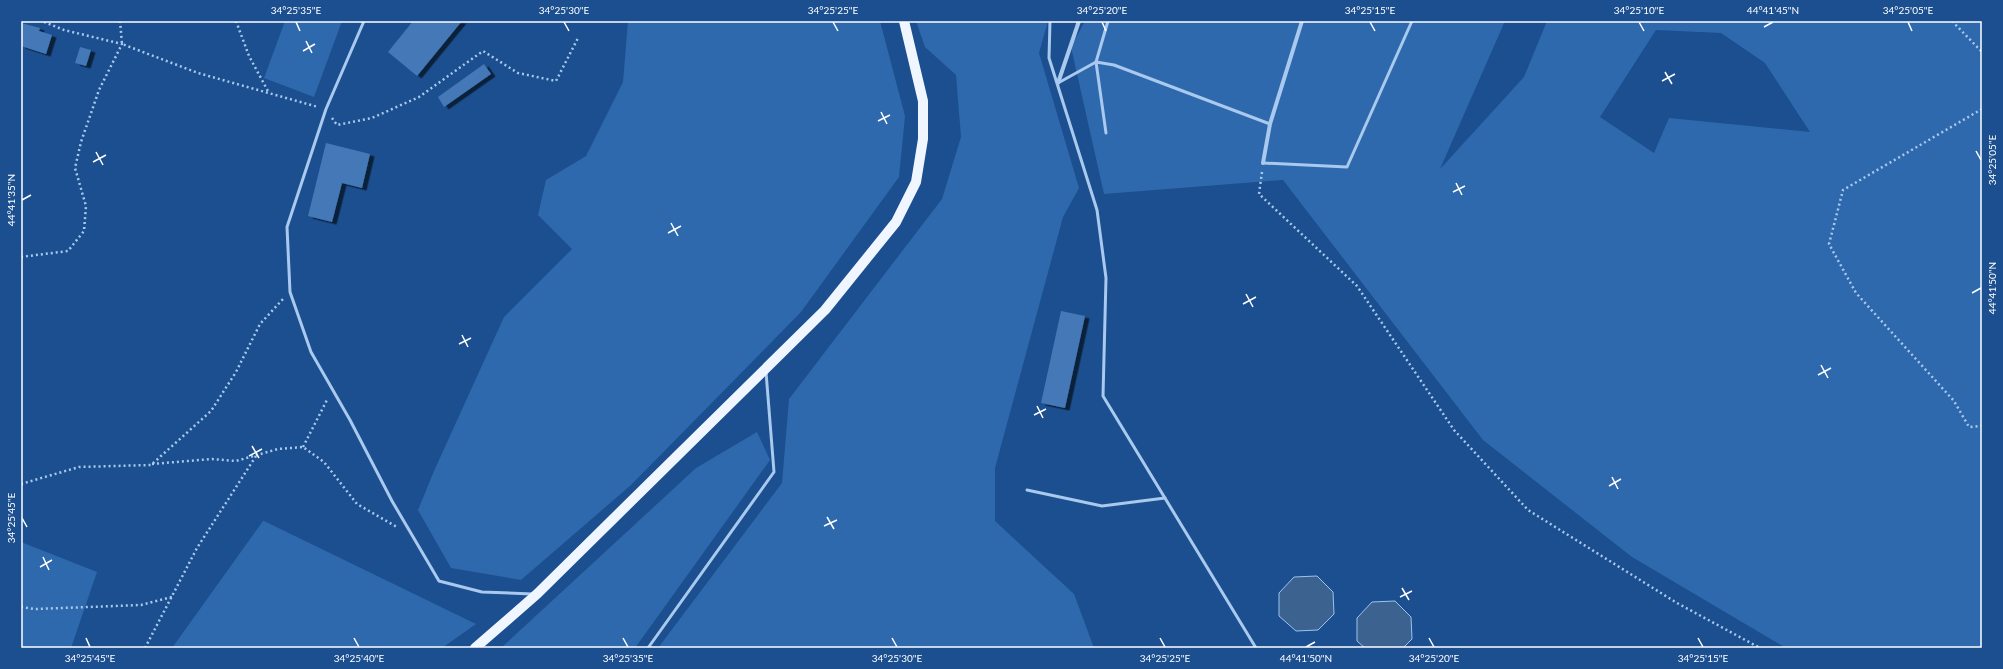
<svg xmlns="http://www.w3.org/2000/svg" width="2003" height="669" viewBox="0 0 2003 669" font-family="Lato,sans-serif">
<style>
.green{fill:#2e69ad;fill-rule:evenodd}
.water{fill:#3c6290;stroke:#9cc4f0}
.building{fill:#4478b7;filter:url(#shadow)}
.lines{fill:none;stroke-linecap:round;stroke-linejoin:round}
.path{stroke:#a9c9ee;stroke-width:2.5;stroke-dasharray:2 3;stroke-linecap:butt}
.lane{stroke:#a9c9ee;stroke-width:3}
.street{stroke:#a9c9ee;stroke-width:4}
.primary{stroke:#f0f6ff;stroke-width:10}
.ticks{fill:none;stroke:#fff;stroke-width:1.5}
.neatline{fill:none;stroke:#fff;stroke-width:1.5}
.ticks-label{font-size:10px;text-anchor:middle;fill:#fff}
</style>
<defs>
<filter id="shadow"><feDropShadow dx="4.5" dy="2.5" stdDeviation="0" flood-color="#0009"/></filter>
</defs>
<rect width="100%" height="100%" fill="#1b4f8f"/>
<!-- green -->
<g class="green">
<polygon points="285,21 342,21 314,97 264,78"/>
<polygon points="628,21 880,21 905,116 899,177 801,312 631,485 521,580 451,568 418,510 434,471 504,317 572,249 538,215 546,180 586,156 623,82"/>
<polygon points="916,21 1048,21 1039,53 1079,188 1063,217 995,468 995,521 1074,594 1094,648 658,648 782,483 789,399 942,199 961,137 956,75 925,47"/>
<path d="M1085 21H1505L1440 169 1524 77 1547 21H1982V648H1786L1632 557 1483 440 1283 180 1104 194 1071 47ZM1656 30 1721 33 1765 63 1810 132 1669 118 1654 153 1600 117Z"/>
<polygon points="757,432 770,460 635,648 501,648 696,468"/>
<polygon points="263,521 264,521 476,624 442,648 172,648"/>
<polygon points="21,542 97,572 71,648 21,648"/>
</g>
<!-- water -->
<g class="water">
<polygon points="1317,576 1333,592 1334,614 1318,630 1296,631 1279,616 1279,593 1294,577"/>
<polygon points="1395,601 1411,617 1412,639 1403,648 1365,648 1357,641 1357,618 1372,602"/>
</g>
<!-- building -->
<g class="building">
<polygon points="413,21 462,21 417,76 388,52"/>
<polygon points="21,23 40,28 39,31 52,35 46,54 21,46"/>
<polygon points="80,47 91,50 86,66 75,63"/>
<polygon points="484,64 491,74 444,107 438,97"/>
<polygon points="326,143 370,154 362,188 342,183 332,222 308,216"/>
<polygon points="1061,311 1085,316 1065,408 1041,403"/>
</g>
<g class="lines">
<!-- path -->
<g class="path">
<polyline points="120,21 122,44 198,73 318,107"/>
<polyline points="236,21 249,56 269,93"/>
<polyline points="1952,21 1982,52"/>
<polyline points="1982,109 1843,190 1829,244 1856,293 1954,401 1969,427 1982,426"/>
<polyline points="332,118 337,125 372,118 419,97 483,51 518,73 556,81 578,38"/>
<polyline points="1262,172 1259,194 1357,286 1454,430 1528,510 1677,603 1760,648"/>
<polyline points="21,257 68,251 84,231 86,206 75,168 81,142 99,90 122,44 64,30 42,21"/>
<polyline points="303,447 328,398"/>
<polyline points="152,464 212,459 236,461 278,449 303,447 324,462 357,504 397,527"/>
<polyline points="21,484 79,467 151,465 211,411 236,372 260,324 283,299"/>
<polyline points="21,607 35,609 141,605 172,597"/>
<polyline points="145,648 197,548 256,456"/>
</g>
<!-- lane -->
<g class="lane">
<polyline points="364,21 326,109 287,227 290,292 311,352 350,420 392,501 439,581 482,592 533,594"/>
<polyline points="1050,21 1049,58 1097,210 1106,278 1103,396 1256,648"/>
<polyline points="1058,83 1096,62 1108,21"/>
<polyline points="1106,133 1096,62 1114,65 1270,124"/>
<polyline points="1263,163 1347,167 1412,21"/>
<polyline points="1027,490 1102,506 1165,498"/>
<polyline points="648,648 774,472 766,372"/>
</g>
<!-- street -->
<g class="street">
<polyline points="1058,83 1079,21"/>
<polyline points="1263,163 1270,124 1302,21"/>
</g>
<!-- primary -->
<polyline class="primary" points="475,648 537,594 825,310 896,222 916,182 923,139 923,101 904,21"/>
</g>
<!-- ticks -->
<path class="ticks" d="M296 22 300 31M564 22 569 31M833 22 838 31M1102 22 1106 31M1370 22 1375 31M1639 22 1644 31M1908 22 1912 31M1764 27 1773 22M306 41 312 53M303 51 315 44M1665 72 1672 84M1662 81 1675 74M881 112 887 124M878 121 890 115M1976 151 1981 160M96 152 103 165M93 162 106 155M1456 183 1462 195M1453 192 1465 186M22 200 31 195M671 223 678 236M668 233 681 226M1972 293 1981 288M1246 294 1253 307M1243 304 1256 297M462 335 468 347M459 344 471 338M1821 365 1828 378M1818 375 1831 368M1037 406 1043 418M1034 415 1046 409M252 446 259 458M249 456 262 449M1612 477 1618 489M1609 486 1621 479M827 517 834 529M22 518 27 527M824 526 837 520M43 557 49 570M40 567 52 560M1402 588 1409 600M1400 597 1412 591M86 638 90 647M354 638 359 647M623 638 628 647M892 638 897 647M1160 638 1165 647M1429 638 1434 647M1698 638 1703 647M1306 647 1315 642"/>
<!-- border -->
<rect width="2003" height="669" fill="none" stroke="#1b4f8f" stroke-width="44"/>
<rect x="22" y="22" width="1959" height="625" class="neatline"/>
<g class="ticks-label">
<text x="296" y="14">34°25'35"E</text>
<text x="564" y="14">34°25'30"E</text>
<text x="833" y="14">34°25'25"E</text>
<text x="1102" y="14">34°25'20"E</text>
<text x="1370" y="14">34°25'15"E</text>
<text x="1639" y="14">34°25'10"E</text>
<text x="1773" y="14">44°41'45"N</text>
<text x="1908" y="14">34°25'05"E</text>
<text transform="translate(1992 160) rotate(-90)" y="4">34°25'05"E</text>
<text transform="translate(11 200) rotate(-90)" y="4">44°41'35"N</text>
<text transform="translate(1992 288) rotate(-90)" y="4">44°41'50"N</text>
<text transform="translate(11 518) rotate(-90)" y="4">34°25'45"E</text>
<text x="90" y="662">34°25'45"E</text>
<text x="359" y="662">34°25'40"E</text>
<text x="628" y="662">34°25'35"E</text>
<text x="897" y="662">34°25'30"E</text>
<text x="1165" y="662">34°25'25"E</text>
<text x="1306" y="662">44°41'50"N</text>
<text x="1434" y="662">34°25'20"E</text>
<text x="1703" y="662">34°25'15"E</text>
</g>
</svg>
